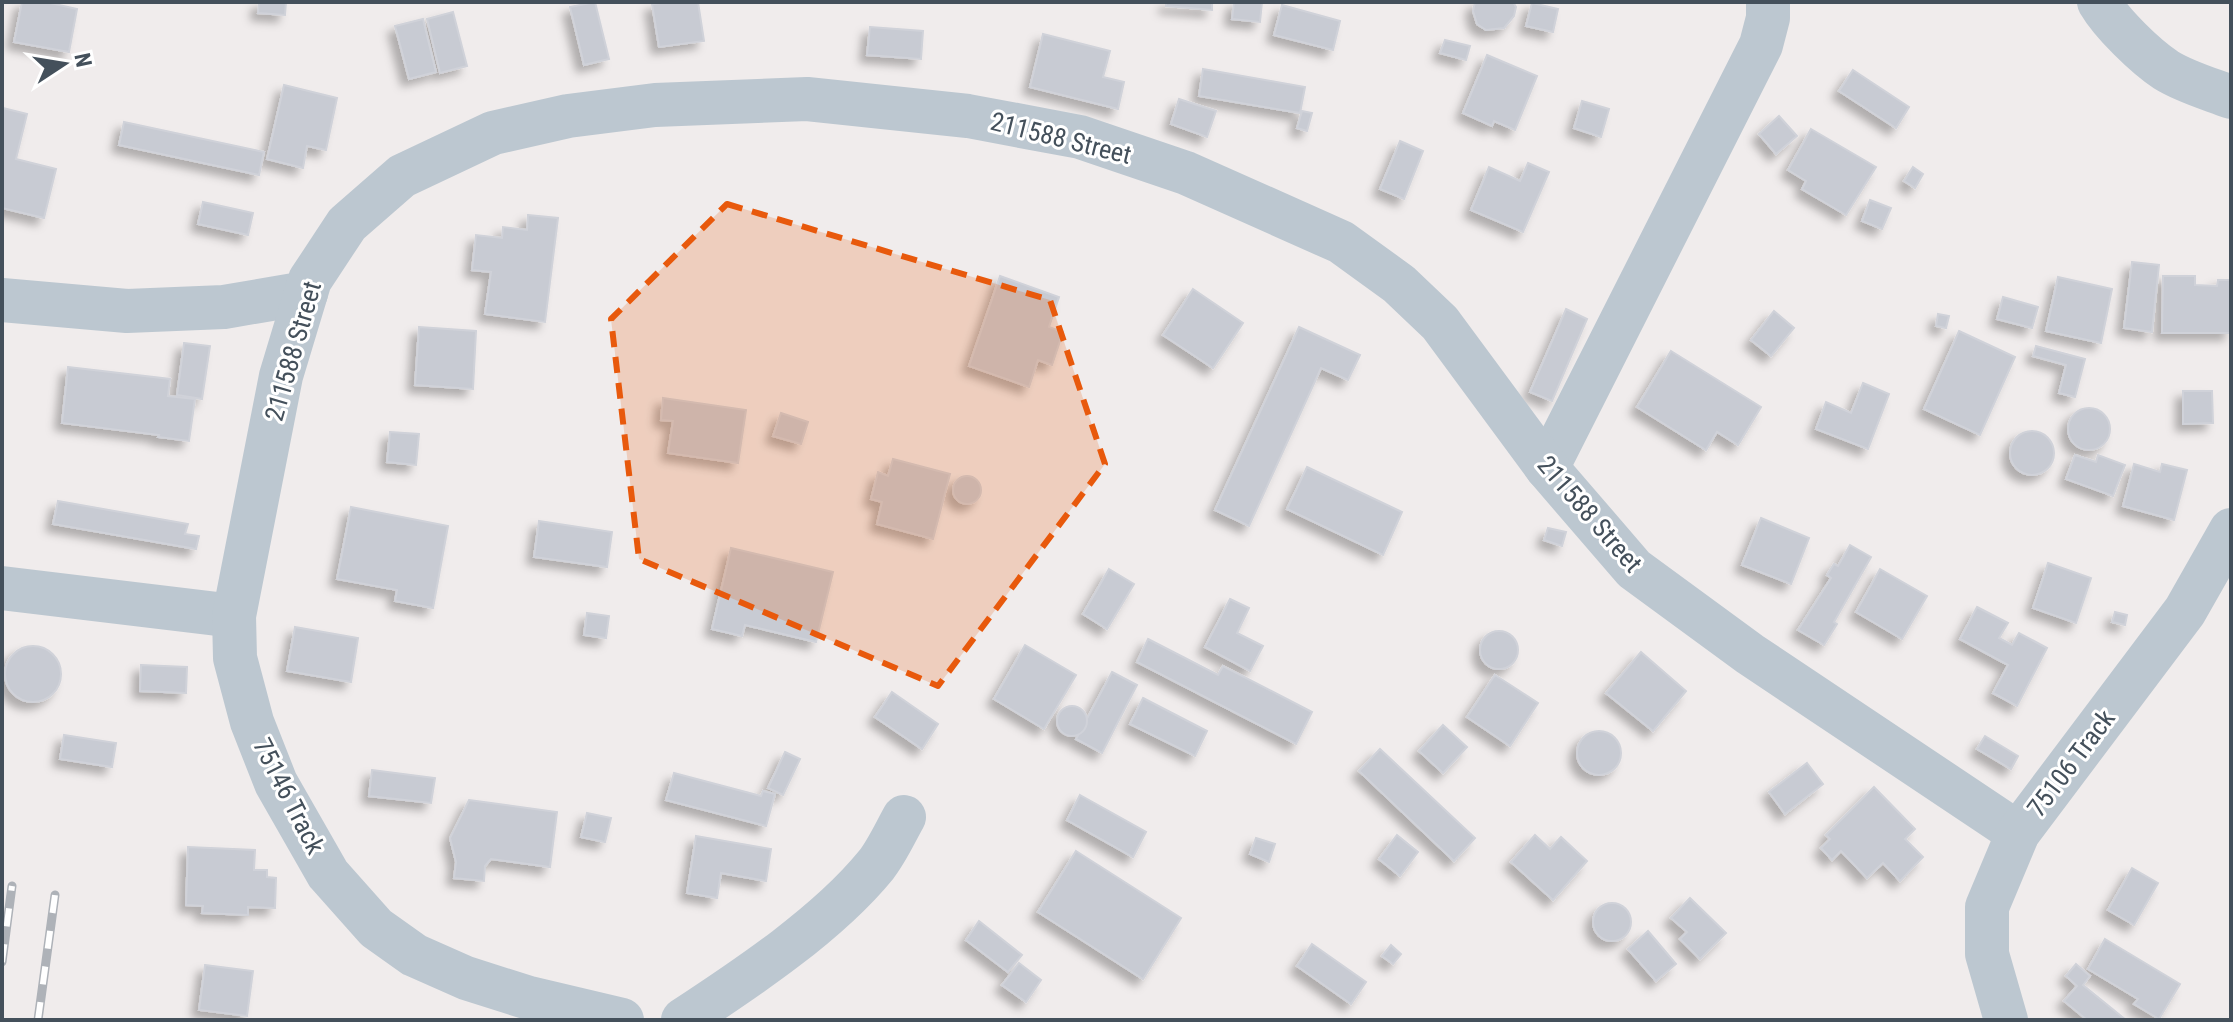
<svg xmlns="http://www.w3.org/2000/svg" width="2233" height="1022" viewBox="0 0 2233 1022" font-family="'Roboto Condensed',sans-serif">
<style>
.building{fill:#c8cbd3;stroke:#d0d2d9;stroke-width:2;filter:url(#shadow)}
.lines{fill:none;stroke-linecap:round;stroke-linejoin:round}
.minor{stroke:#bcc7d0;stroke-width:44}
.rail-casing{stroke:#aeb2b8;stroke-width:9}
.rail{stroke:#fff;stroke-width:6;stroke-dasharray:18;stroke-linecap:butt}
.marked{fill:#e8590c;fill-opacity:0.2;stroke:#e8590c;stroke-width:6;stroke-dasharray:16 10;stroke-linejoin:round}
.labels{text-anchor:middle;dominant-baseline:central;stroke-width:6;stroke-linejoin:round;paint-order:stroke}
.street-label{font-size:26px;fill:#44505b;stroke:#fff}
</style>
<defs>
<filter id="shadow"><feDropShadow dx="-7" dy="7" stdDeviation="4" flood-color="#0004"/></filter>
</defs>
<rect width="100%" height="100%" fill="#f0ecec"/>
<!-- building -->
<g class="building">
<polygon points="22,2 46,2 77,9 69,52 14,42"/>
<polygon points="259,2 286,2 285,15 258,13"/>
<polygon points="595,2 609,59 584,65 570,7"/>
<polygon points="669,2 698,2 704,41 659,47 652,4"/>
<polygon points="1166,2 1212,2 1212,10 1166,6"/>
<polygon points="1234,2 1262,2 1260,22 1232,19"/>
<polygon points="1475,2 1513,2 1516,7 1514,16 1504,28 1486,30 1477,24 1473,11"/>
<polygon points="1532,3 1558,9 1553,32 1526,26"/>
<polygon points="1282,5 1340,21 1333,50 1274,35"/>
<polygon points="453,12 467,66 440,73 427,19"/>
<polygon points="423,19 436,72 409,79 395,26"/>
<polygon points="870,27 923,31 921,59 867,55"/>
<polygon points="1043,34 1110,51 1103,77 1124,82 1118,109 1030,87"/>
<polygon points="1445,40 1470,46 1466,60 1440,53"/>
<polygon points="1487,55 1537,76 1515,130 1494,121 1492,126 1463,113"/>
<polygon points="1203,69 1305,87 1300,113 1199,96"/>
<polygon points="1853,70 1909,107 1896,128 1839,91"/>
<polygon points="284,85 337,98 326,150 307,146 303,168 267,159"/>
<polygon points="1179,99 1216,111 1207,137 1171,124"/>
<polygon points="1582,101 1609,109 1601,137 1574,128"/>
<polygon points="3,108 27,114 16,159 56,169 44,218 2,208"/>
<polygon points="1302,111 1312,113 1307,131 1297,128"/>
<polygon points="1779,116 1797,136 1776,154 1759,134"/>
<polygon points="124,122 264,152 259,175 119,145"/>
<polygon points="1811,129 1876,167 1846,215 1802,189 1806,181 1788,170"/>
<polygon points="1400,141 1423,151 1404,199 1380,189"/>
<polygon points="1528,163 1549,172 1523,232 1471,210 1489,167 1520,181"/>
<polygon points="1913,167 1923,174 1915,188 1904,181"/>
<polygon points="1870,200 1891,208 1882,229 1862,221"/>
<polygon points="203,202 253,213 248,235 198,224"/>
<polygon points="528,215 558,218 545,322 485,314 491,272 472,270 476,235 502,238 503,227 527,230"/>
<polygon points="2132,262 2159,265 2152,332 2124,328"/>
<polygon points="1000,276 1059,297 1049,327 1063,332 1052,365 1038,360 1029,387 969,366"/>
<polygon points="2163,276 2195,276 2195,285 2217,286 2218,280 2231,280 2231,333 2162,333"/>
<polygon points="2058,277 2112,289 2101,343 2046,331"/>
<polygon points="1193,289 1243,323 1213,368 1163,335"/>
<polygon points="2003,297 2038,307 2032,328 1997,319"/>
<polygon points="1566,309 1587,319 1552,401 1530,392"/>
<polygon points="1774,311 1794,328 1771,356 1751,340"/>
<polygon points="1938,314 1949,316 1946,328 1936,326"/>
<polygon points="419,327 476,331 473,389 415,385"/>
<polygon points="1299,327 1360,355 1348,380 1321,368 1249,526 1215,510"/>
<polygon points="1959,331 2015,357 1980,435 1924,409"/>
<polygon points="184,343 210,346 202,399 177,395"/>
<polygon points="2036,346 2085,359 2075,397 2059,393 2066,365 2033,356"/>
<polygon points="1671,351 1761,407 1738,445 1717,432 1706,450 1637,407"/>
<polygon points="68,367 170,379 168,396 195,399 189,441 158,437 159,435 62,423"/>
<polygon points="1863,383 1889,394 1868,449 1816,429 1826,402 1851,413"/>
<polygon points="2183,391 2212,391 2213,423 2183,424"/>
<polygon points="663,398 746,410 738,463 668,453 673,421 661,420"/>
<circle cx="2089" cy="429" r="21"/>
<polygon points="781,413 808,422 801,444 773,436"/>
<circle cx="2032" cy="453" r="22"/>
<polygon points="390,432 419,434 416,465 387,462"/>
<polygon points="2075,455 2096,462 2098,455 2125,465 2113,496 2066,479"/>
<polygon points="893,459 950,474 933,539 877,524 882,502 871,499 878,472 888,476"/>
<polygon points="2134,464 2160,472 2162,464 2187,470 2174,520 2123,506"/>
<polygon points="1307,467 1402,512 1383,555 1287,509"/>
<circle cx="967" cy="490" r="14"/>
<polygon points="58,501 188,524 185,534 199,536 196,549 53,524"/>
<polygon points="351,507 448,526 433,608 395,601 397,590 337,579"/>
<polygon points="1761,518 1809,538 1791,584 1742,565"/>
<polygon points="539,521 612,532 607,567 534,557"/>
<polygon points="1548,528 1566,532 1562,546 1544,540"/>
<polygon points="1850,545 1871,557 1834,622 1837,624 1824,645 1798,630 1831,578 1827,575 1834,564 1838,566"/>
<polygon points="731,548 833,572 816,642 745,625 742,636 712,629"/>
<polygon points="2048,563 2091,578 2076,623 2033,608"/>
<polygon points="1109,569 1134,584 1107,629 1083,614"/>
<polygon points="1880,569 1927,596 1902,639 1856,612"/>
<polygon points="1230,599 1249,608 1237,633 1263,646 1250,671 1205,647"/>
<polygon points="1977,607 2008,623 1999,638 2012,645 2019,633 2047,648 2017,706 1993,693 2008,665 1960,639"/>
<polygon points="2115,612 2127,615 2125,625 2112,622"/>
<polygon points="587,613 609,616 606,638 584,635"/>
<polygon points="295,627 358,638 351,682 287,671"/>
<circle cx="1499" cy="650" r="19"/>
<polygon points="1148,639 1218,675 1223,666 1312,712 1296,744 1137,662"/>
<polygon points="1025,645 1076,675 1044,729 994,699"/>
<circle cx="33" cy="674" r="28"/>
<polygon points="1641,652 1686,691 1653,731 1606,693"/>
<polygon points="141,665 187,667 186,693 140,691"/>
<polygon points="1112,672 1137,685 1102,753 1076,739"/>
<polygon points="1495,675 1538,703 1510,746 1467,717"/>
<polygon points="892,692 938,724 922,749 875,717"/>
<polygon points="1143,698 1207,731 1195,756 1130,724"/>
<circle cx="1072" cy="721" r="15"/>
<polygon points="1443,725 1467,747 1443,773 1419,751"/>
<circle cx="1599" cy="753" r="22"/>
<polygon points="64,735 116,743 112,767 60,759"/>
<polygon points="1985,736 2018,756 2011,769 1977,749"/>
<polygon points="1380,749 1475,838 1454,861 1359,771"/>
<polygon points="785,752 800,759 783,795 768,788"/>
<polygon points="1807,763 1823,784 1785,814 1769,792"/>
<polygon points="372,770 435,778 431,803 369,796"/>
<polygon points="674,773 761,796 763,791 775,794 766,826 666,800"/>
<polygon points="1874,787 1915,829 1905,839 1923,857 1900,881 1883,863 1867,878 1841,851 1832,860 1821,848 1830,839 1826,835"/>
<polygon points="1080,795 1146,832 1133,857 1067,820"/>
<polygon points="469,800 557,812 550,867 491,859 485,866 484,881 454,878 456,862 450,838"/>
<polygon points="587,813 611,818 605,842 581,837"/>
<polygon points="1397,835 1418,852 1400,876 1379,859"/>
<polygon points="1535,835 1550,849 1561,837 1587,861 1553,900 1511,862"/>
<polygon points="696,836 771,849 766,881 721,873 717,898 687,893"/>
<polygon points="1256,838 1275,844 1269,862 1250,854"/>
<polygon points="188,847 255,850 254,870 267,870 267,877 276,878 275,908 248,907 248,915 202,913 203,906 186,905"/>
<polygon points="1076,851 1181,918 1143,979 1038,912"/>
<polygon points="2132,868 2158,883 2134,925 2108,910"/>
<polygon points="1690,898 1726,933 1700,959 1680,939 1687,932 1671,918"/>
<circle cx="1612" cy="922" r="19"/>
<polygon points="979,921 1022,955 1008,972 966,940"/>
<polygon points="1648,931 1676,964 1656,981 1628,949"/>
<polygon points="2105,939 2180,984 2159,1019 2134,1004 2138,999 2088,969"/>
<polygon points="1312,944 1366,982 1351,1004 1297,966"/>
<polygon points="1391,945 1401,954 1393,964 1382,956"/>
<polygon points="1019,963 1041,980 1026,1002 1002,985"/>
<polygon points="2076,964 2090,976 2083,985 2126,1020 2087,1020 2064,1001 2077,986 2066,976"/>
<polygon points="205,965 253,971 247,1016 199,1010"/>
</g>
<g class="lines">
<!-- minor -->
<g class="minor">
<path d="M2099 2C2112 24 2145 56 2166 70 2185 82 2210 89 2231 97"/>
<polyline points="2,300 127,311 224,307 306,293"/>
<polyline points="1547,468 1761,45 1768,18 1768,2"/>
<polyline points="2,588 234,616"/>
<polyline points="622,1020 529,998 466,978 414,955 376,928 328,874 276,783 252,722 235,658 234,616 281,376 310,280 347,224 402,176 493,133 568,116 655,105 807,99 968,116 1080,137 1186,173 1341,242 1399,284 1440,323 1547,468 1634,569 1750,654 2018,833"/>
<path d="M683 1020C747 978 828 924 876 865 887 851 895 833 904 817"/>
<polyline points="2006,1020 1987,954 1987,907 2018,833 2185,611 2231,530"/>
</g>
<!-- rail casing -->
<g class="rail-casing">
<g id="rail">
<polyline points="2,962 12,886"/>
<polyline points="38,1020 55,895"/>
</g>
</g>
<!-- rail -->
<use href="#rail" class="rail"/>
</g>
<!-- marked area -->
<path class="marked" d="M727 204 1050 300 1105 464 938 686 639 559 611 319Z"/>
<g class="labels">
<!-- street labels -->
<g class="street-label">
<text transform="translate(1061 138) rotate(14)">211588 Street</text>
<text transform="translate(293 351) rotate(-74)">211588 Street</text>
<text transform="translate(1590 514) rotate(49)">211588 Street</text>
<text transform="translate(2071 763) rotate(-53)">75106 Track</text>
<text transform="translate(289 796) rotate(63)">75146 Track</text>
</g>
</g>
<!-- border -->
<rect width="2233" height="1022" fill="none" stroke="#44505b" stroke-width="8"/>
<!-- north arrow -->
<g transform="translate(64 64) rotate(78)" stroke="#ffffff" stroke-width="6" paint-order="stroke">
<path d="M0-6L14 30L0 20L-14 30Z" fill="#44505b"/>
<text y="-12" font-size="22" font-weight="bold" text-anchor="middle" fill="#44505b">N</text>
</g>
</svg>
